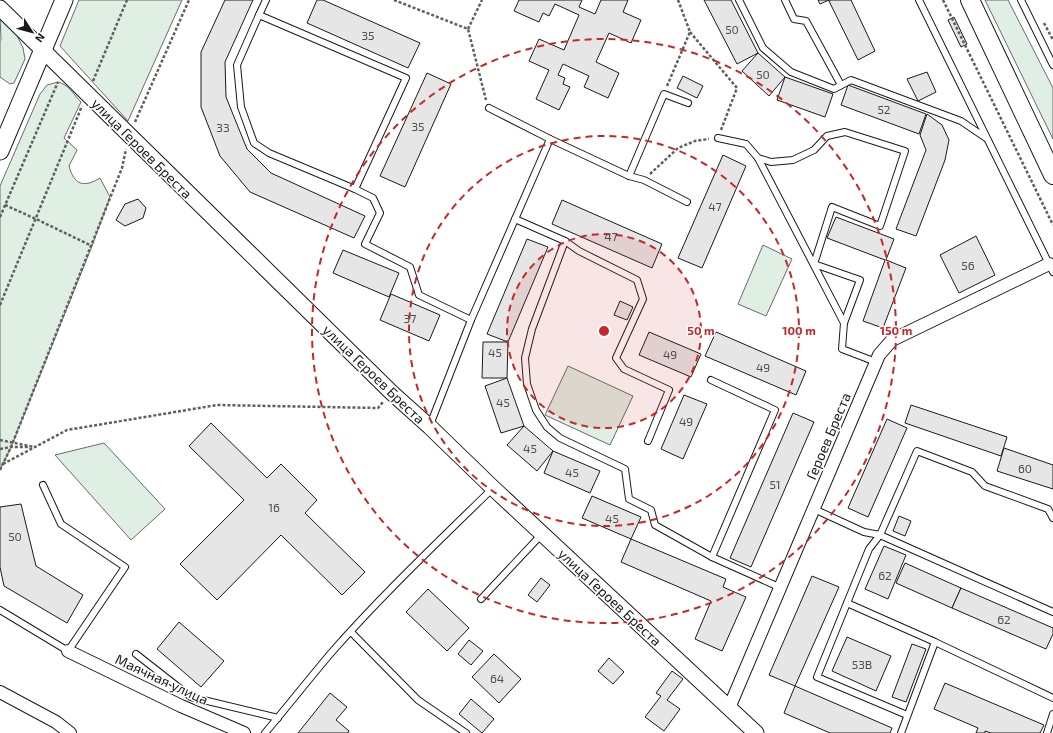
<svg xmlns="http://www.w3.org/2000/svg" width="1053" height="733" viewBox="0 0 1053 733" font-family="'Exo 2',sans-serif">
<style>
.green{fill:#e0efe3;stroke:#6a6a6a}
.building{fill:#e6e6e6;stroke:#1a1a1a}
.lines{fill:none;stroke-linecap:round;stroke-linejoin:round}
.service-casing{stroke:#1a1a1a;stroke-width:8}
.minor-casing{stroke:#1a1a1a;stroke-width:14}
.tertiary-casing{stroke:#1a1a1a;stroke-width:17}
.secondary-casing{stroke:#1a1a1a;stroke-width:19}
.primary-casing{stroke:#1a1a1a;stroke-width:20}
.path{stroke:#5f5f5f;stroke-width:2.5;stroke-dasharray:3 2;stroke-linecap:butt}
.service{stroke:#fff;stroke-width:6}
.minor{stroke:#fff;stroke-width:12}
.tertiary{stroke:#fff;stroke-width:15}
.secondary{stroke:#fff;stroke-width:17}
.primary{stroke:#fff;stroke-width:18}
.ring{fill:none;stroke:#c62828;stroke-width:2;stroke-dasharray:7 5}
.labels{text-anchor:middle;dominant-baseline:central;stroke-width:3;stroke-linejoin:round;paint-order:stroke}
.number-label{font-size:12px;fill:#4d4d4d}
.street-label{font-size:14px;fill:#1a1a1a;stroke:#fff}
.centre{fill:#c62828;stroke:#fff;stroke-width:2}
.ring-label{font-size:12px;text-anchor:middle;font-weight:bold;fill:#c62828;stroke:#fff;stroke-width:3;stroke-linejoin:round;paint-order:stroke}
</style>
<rect width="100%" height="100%" fill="#fff"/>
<!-- green -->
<g class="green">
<polygon points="79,0 182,0 128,121 60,46"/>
<polygon points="985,0 1008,0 1053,88 1053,139"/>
<polygon points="0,16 13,27 23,48 25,59 14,83 10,84 0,77 0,41 1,39"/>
<path d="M58 82C68 84 74 95 81 102L64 138 77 150 69 166C74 185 84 188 100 178L110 197 92 246 11 447 0 470V186L40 94 47 85Z"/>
<polygon points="763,245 792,259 766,316 738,304"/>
<polygon points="568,366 633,396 610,445 545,415"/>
<polygon points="104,443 165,509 131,540 55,455"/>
</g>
<!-- building -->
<g class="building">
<polygon points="225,0 253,0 225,62 226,97 247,149 271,173 365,216 354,238 250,192 220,156 201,107 201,52"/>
<polygon points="317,0 323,0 420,43 408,68 307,23"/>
<polygon points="519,0 582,0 579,7 595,14 601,0 628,0 623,12 641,20 631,43 609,33 596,62 619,73 608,98 584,87 589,76 563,64 558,75 565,78 563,84 570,87 559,110 536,99 549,70 529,61 539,39 564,50 579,15 555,4 549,16 543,13 539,22 514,11"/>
<polygon points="704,0 731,0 758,53 737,64"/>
<polygon points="818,0 829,0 820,4"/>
<polygon points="831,0 851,0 875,51 858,60 829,1"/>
<polygon points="954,17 967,44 961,47 948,20"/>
<polygon points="758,53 785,77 769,96 742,71"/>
<polygon points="927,72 936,92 918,101 907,79"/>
<polygon points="427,73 451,84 405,187 380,176"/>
<polygon points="683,76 703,86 697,98 677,88"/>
<polygon points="785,77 833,94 825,117 777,100"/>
<polygon points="848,85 926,114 919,134 841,105"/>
<polygon points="927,114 942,125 949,140 945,160 916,236 896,229 926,150 920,135"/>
<polygon points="723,155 746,166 702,268 678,258"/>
<polygon points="138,199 146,208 143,218 125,226 116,220 125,204"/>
<polygon points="562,200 662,244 652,268 552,224"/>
<polygon points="836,217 894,239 886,260 906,268 883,328 863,321 885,260 827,238"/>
<polygon points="976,236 995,275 959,293 940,255"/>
<polygon points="527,239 548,247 508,342 487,334"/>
<polygon points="343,250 399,273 389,297 333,273"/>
<polygon points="391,294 440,315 429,341 380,320"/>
<polygon points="620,301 633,307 627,320 614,315"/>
<polygon points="649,332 701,354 691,377 639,355"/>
<polygon points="716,332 806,371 796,395 705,356"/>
<polygon points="483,342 508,342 507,378 482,378"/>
<polygon points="507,378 524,426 501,433 485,386"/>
<polygon points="684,395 707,404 683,459 661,449"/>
<polygon points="911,405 1007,437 1001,456 905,423"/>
<polygon points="793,413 814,422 751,567 730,558"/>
<polygon points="887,419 907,428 868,517 848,508"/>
<polygon points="211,423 267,478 281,464 317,500 305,513 365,572 342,595 281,535 217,600 180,564 244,500 189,446"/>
<polygon points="524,426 553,451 537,471 507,445"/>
<polygon points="1004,448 1053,465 1053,489 997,471"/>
<polygon points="553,451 600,471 590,493 544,473"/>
<polygon points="592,496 641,517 631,539 582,518"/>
<polygon points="21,504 36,566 83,595 67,623 4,586 0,567 0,507"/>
<polygon points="899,516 911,521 905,536 893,531"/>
<polygon points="631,539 726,579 723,587 746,597 722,651 695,639 711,601 621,562"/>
<polygon points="884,546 906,555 888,599 865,589"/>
<polygon points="905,563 961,588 952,608 896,583"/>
<polygon points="812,576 839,587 795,686 769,675"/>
<polygon points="541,578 550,585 537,602 528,595"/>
<polygon points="961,588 1053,628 1053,634 1046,649 952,608"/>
<polygon points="428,589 469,628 447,651 406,612"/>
<polygon points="179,622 224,661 201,687 157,649"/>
<polygon points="847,637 891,656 876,691 832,671"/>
<polygon points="469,640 483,651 471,665 458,654"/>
<polygon points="912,644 926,649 906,702 892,697"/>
<polygon points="494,654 521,679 499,703 472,677"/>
<polygon points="609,658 624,672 613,684 598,671"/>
<polygon points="672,671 683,679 667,700 680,709 664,731 645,717 661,696 656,693"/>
<polygon points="945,683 1044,725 1040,733 991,733 985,731 985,733 976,733 978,728 934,709"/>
<polygon points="795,686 892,728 890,733 830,733 784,713"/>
<polygon points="330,693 347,707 336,720 349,731 348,733 298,733"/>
<polygon points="471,699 494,719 482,733 459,714"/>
</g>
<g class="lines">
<!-- service casing -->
<g class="service-casing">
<g id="service">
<polyline points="739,0 763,48 791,72 834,89 851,80 961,121 986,138"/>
<polyline points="785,0 794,19 806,21 841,85"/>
<polyline points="919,0 1053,272"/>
<polyline points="1021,0 1053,65"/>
<polygon points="259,15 406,78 355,189 269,153 254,143 241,107 237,65"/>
<polyline points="259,15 266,0"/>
<polyline points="718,138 746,144 758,158 844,323"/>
<polyline points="550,139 629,176 644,180 687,202"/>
<polyline points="758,158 771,162 793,160 814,150 827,136 845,132 905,151 880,226 832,207 814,264 860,280 844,323 842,349 876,362"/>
<polyline points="629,176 664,94 688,103"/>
<polyline points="355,189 373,198 380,213 365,244 410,267 419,295 471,320 430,425"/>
<polyline points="515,219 565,241 532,329 525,358 527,384 536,410 547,427 560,438 625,469 629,499 651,510 655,525 712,557 779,587"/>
<polyline points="565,241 579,251 637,280 643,299 616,358 624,369 669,390 648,441"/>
<polyline points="471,320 550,139 489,108"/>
<polyline points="711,380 775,410 712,557"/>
<polyline points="814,509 864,532 880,535 1053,612"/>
<polyline points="1053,518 1048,509 985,486 972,472 917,451 880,535 869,549 847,603 935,642 1053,698"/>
<polyline points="481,599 542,534"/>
<polyline points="847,603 817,677 907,715"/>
<polyline points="0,610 68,651 125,567 61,524 43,485"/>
<polyline points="351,632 418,700 466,733"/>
<polyline points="136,654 191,697 278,718"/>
<path d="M265 733C287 707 309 679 331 653 382 595 438 542 493 488"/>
<polyline points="901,733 935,642"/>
<polyline points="1047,733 1053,714"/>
</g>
</g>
<!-- minor casing -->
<g class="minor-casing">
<g id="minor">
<polyline points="68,651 181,706 244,733"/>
<polyline points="0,692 56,722 70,733"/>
<path d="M729 708C778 590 830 473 879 355L892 340 1049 264"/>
</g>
</g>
<!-- tertiary casing -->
<g class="tertiary-casing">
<polyline id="tertiary" points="0,8 392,393 430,427 493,488 756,733"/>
</g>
<!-- secondary casing -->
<g class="secondary-casing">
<polyline id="secondary" points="0,151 64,0"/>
</g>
<!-- primary casing -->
<g class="primary-casing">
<polyline id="primary" points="970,0 1053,175"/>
</g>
<!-- path -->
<g class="path">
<polyline points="394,0 468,29 486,100"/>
<polyline points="943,0 1053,225"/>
<polyline points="1044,23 1053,40"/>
<polyline points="468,29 482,0"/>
<polyline points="690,32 737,88 721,130"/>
<polyline points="93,81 127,0"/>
<polyline points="667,86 690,32 678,0"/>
<polyline points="135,122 189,0"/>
<polyline points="650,174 678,148 695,141 709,139"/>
<polyline points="5,205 36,219 92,246"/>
<polyline points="0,217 58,82"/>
<polyline points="0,305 82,106"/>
<polyline points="0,440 34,447"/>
<polyline points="0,449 11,447 30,447"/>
<polyline points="3,464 67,430 217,405 378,408 383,402"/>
<polyline points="0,470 11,447 122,168 126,149"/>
</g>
<!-- service -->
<use href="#service" class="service"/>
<!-- minor -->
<use href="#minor" class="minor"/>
<!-- tertiary -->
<use href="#tertiary" class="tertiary"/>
<!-- secondary -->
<use href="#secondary" class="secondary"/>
<!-- primary -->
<use href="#primary" class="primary"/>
</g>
<!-- distance rings -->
<circle cx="604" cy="331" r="97" fill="#c62828" fill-opacity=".12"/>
<g class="ring">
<circle cx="604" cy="331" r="97"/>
<circle cx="604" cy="331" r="195"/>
<circle cx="604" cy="331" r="292"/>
</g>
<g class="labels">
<!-- number labels -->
<g class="number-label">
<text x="732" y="29">50</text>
<text x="368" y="35">35</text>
<text x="763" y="74">50</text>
<text x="884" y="109">52</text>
<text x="418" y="126">35</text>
<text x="223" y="127">33</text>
<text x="715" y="206">47</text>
<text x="611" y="236">47</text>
<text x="968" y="265">56</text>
<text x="410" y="318">37</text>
<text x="495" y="352">45</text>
<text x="670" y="354">49</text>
<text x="763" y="367">49</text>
<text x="503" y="402">45</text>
<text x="686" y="421">49</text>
<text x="530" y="448">45</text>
<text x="1025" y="468">60</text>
<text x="572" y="472">45</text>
<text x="775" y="484">51</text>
<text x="274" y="507">16</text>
<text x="612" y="518">45</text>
<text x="15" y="536">50</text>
<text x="885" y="575">62</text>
<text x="1004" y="619">62</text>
<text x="862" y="664">53В</text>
<text x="497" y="678">64</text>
</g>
<!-- street labels -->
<g class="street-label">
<text transform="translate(142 148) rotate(45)">улица Героев Бреста</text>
<text transform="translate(374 374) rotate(44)">улица Героев Бреста</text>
<text transform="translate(828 436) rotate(-67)">Героев Бреста</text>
<text transform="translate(610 597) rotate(43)">улица Героев Бреста</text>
<text transform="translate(162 679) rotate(25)">Маячная улица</text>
</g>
</g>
<circle cx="604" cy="331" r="6" class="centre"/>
<g class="ring-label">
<text x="701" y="335">50 m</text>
<text x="799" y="335">100 m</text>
<text x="896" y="335">150 m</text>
</g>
<!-- north arrow -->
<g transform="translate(32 32) rotate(126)" stroke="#ffffff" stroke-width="3" paint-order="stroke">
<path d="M0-3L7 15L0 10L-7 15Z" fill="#1a1a1a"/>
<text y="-6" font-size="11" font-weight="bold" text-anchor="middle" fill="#1a1a1a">N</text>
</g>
</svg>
